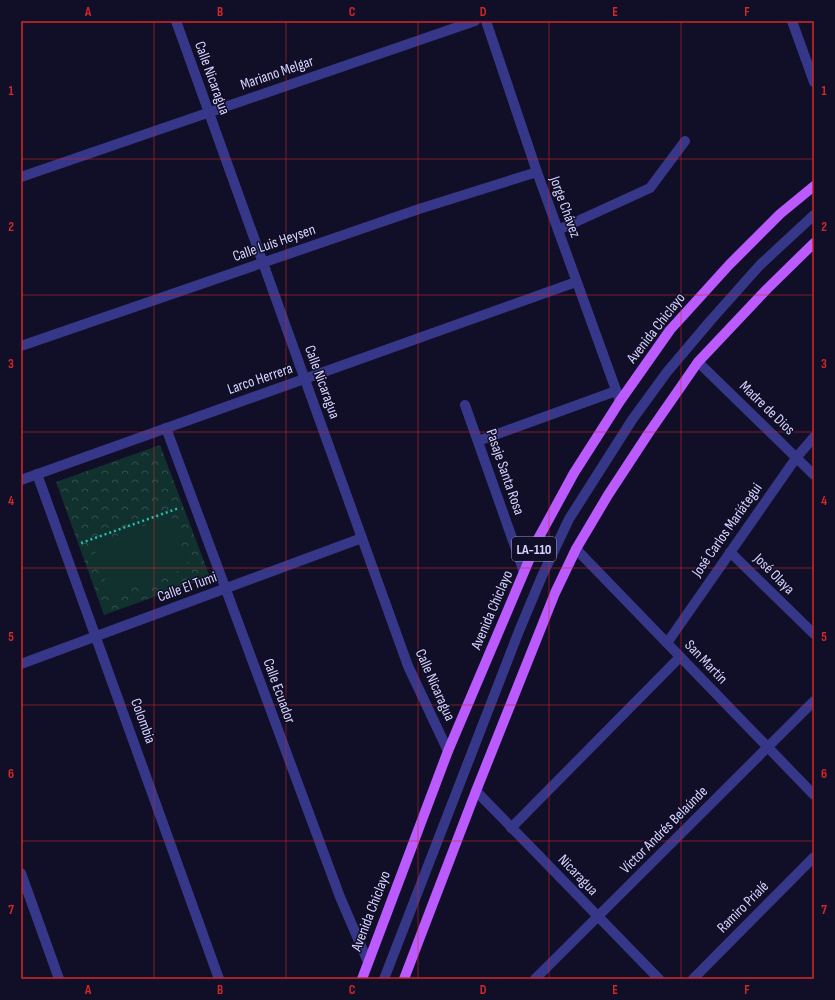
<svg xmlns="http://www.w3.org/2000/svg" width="835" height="1000" viewBox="0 0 835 1000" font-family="'Sofia Sans Condensed',sans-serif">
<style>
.park{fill:url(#park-crowns)}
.garden{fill:#10312e}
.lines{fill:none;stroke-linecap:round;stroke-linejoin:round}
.path{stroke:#27bfaf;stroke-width:2.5;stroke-dasharray:2 3;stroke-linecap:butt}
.minor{stroke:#363789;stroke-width:10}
.major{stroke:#ba5aff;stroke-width:10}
.grid{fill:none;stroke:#d62828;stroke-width:1;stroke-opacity:0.55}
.labels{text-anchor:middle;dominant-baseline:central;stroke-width:3;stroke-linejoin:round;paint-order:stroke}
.shield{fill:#110e27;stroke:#9b98be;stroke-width:1}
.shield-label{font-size:14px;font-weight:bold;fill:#d6d3ff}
.street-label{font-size:15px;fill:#d6d3ff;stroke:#110e27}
.neatline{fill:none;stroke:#d62828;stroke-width:1.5}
.grid-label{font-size:13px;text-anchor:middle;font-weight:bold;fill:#d62828}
</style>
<defs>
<pattern id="park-crowns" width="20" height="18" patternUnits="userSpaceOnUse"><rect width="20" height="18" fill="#10312e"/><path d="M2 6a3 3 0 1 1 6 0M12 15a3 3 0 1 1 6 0" fill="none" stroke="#324e4d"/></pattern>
</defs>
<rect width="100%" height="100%" fill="#110e27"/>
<!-- park -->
<polygon class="park" points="160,445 210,577 104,615 56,482"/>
<!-- garden -->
<polygon class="garden" points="171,516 189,567 111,596 93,545"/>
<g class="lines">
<!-- path -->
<polyline class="path" points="81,543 179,508"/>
<!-- minor -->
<g class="minor">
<polyline points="176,21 408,666 448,751"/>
<polyline points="486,21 537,172 620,401"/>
<polyline points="792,21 814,82"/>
<polyline points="21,177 475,21"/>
<polyline points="558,230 650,188 685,141"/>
<polyline points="21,346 419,209 537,172"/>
<polyline points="698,362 814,475"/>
<polyline points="465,405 524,572"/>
<polyline points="166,428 340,897 368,962"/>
<polyline points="478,441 616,391"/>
<polyline points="37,474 219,979"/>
<polyline points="21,480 576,282"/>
<polyline points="576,549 814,795"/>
<polyline points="730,552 814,634"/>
<polyline points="667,643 796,458 814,437"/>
<polyline points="21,664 362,538"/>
<polyline points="476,791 659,979"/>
<polyline points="511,828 680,657"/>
<polyline points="21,873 59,979"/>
<polyline points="384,979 519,631 542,576 569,519 632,420 667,372 711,320 760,265 814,215"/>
<polyline points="535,979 814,701"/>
<polyline points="693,979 814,857"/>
</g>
<!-- major -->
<g class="major">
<polyline points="362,979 448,751 538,539 574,473 620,401 670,330 729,265 780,214 814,186"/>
<polyline points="404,979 476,791 555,593 576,549 608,495 648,434 698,362 767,289 814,243"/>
</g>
</g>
<!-- grid -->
<path class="grid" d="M154 21V979M286 21V979M418 21V979M549 21V979M681 21V979M21 159H814M21 295H814M21 432H814M21 568H814M21 705H814M21 841H814"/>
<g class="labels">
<!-- shield labels -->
<rect class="shield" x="512" y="537" width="44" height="24" rx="3"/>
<g class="shield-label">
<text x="534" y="549">LA-110</text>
</g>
<!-- street labels -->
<g class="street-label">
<text transform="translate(277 73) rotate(-19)">Mariano Melgar</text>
<text transform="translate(212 78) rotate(70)">Calle Nicaragua</text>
<text transform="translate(565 207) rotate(70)">Jorge Chávez</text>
<text transform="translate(274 243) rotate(-19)">Calle Luis Heysen</text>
<text transform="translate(656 328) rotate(-52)">Avenida Chiclayo</text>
<text transform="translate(260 379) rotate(-19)">Larco Herrera</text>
<text transform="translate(322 382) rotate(70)">Calle Nicaragua</text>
<text transform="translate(767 408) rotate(44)">Madre de Dios</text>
<text transform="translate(505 472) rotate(71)">Pasaje Santa Rosa</text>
<text transform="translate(727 530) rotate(-55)">José Carlos Mariátegui</text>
<text transform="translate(774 574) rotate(45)">José Olaya</text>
<text transform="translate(187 587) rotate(-20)">Calle El Tumi</text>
<text transform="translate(492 610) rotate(-67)">Avenida Chiclayo</text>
<text transform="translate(706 662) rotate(46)">San Martín</text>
<text transform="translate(435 685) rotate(66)">Calle Nicaragua</text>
<text transform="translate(279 691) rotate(70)">Calle Ecuador</text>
<text transform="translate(143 721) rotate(70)">Colombia</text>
<text transform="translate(664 830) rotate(-45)">Víctor Andrés Belaúnde</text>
<text transform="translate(578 875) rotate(46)">Nicaragua</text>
<text transform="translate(743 907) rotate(-45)">Ramiro Prialé</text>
<text transform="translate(371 911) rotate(-69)">Avenida Chiclayo</text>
</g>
</g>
<!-- border -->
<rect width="835" height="1000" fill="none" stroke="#110e27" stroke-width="44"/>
<rect x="22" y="22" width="791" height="956" class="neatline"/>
<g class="grid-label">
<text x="88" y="16">A</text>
<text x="220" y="16">B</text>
<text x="352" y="16">C</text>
<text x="483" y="16">D</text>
<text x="615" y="16">E</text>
<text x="747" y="16">F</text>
<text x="11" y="95">1</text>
<text x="824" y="95">1</text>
<text x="11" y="231">2</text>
<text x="824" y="231">2</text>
<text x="11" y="368">3</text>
<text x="824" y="368">3</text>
<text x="11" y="505">4</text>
<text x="824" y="505">4</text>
<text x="11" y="641">5</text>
<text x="824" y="641">5</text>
<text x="11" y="778">6</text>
<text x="824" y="778">6</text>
<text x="11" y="914">7</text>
<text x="824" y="914">7</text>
<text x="88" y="994">A</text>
<text x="220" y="994">B</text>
<text x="352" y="994">C</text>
<text x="483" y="994">D</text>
<text x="615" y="994">E</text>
<text x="747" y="994">F</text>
</g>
</svg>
